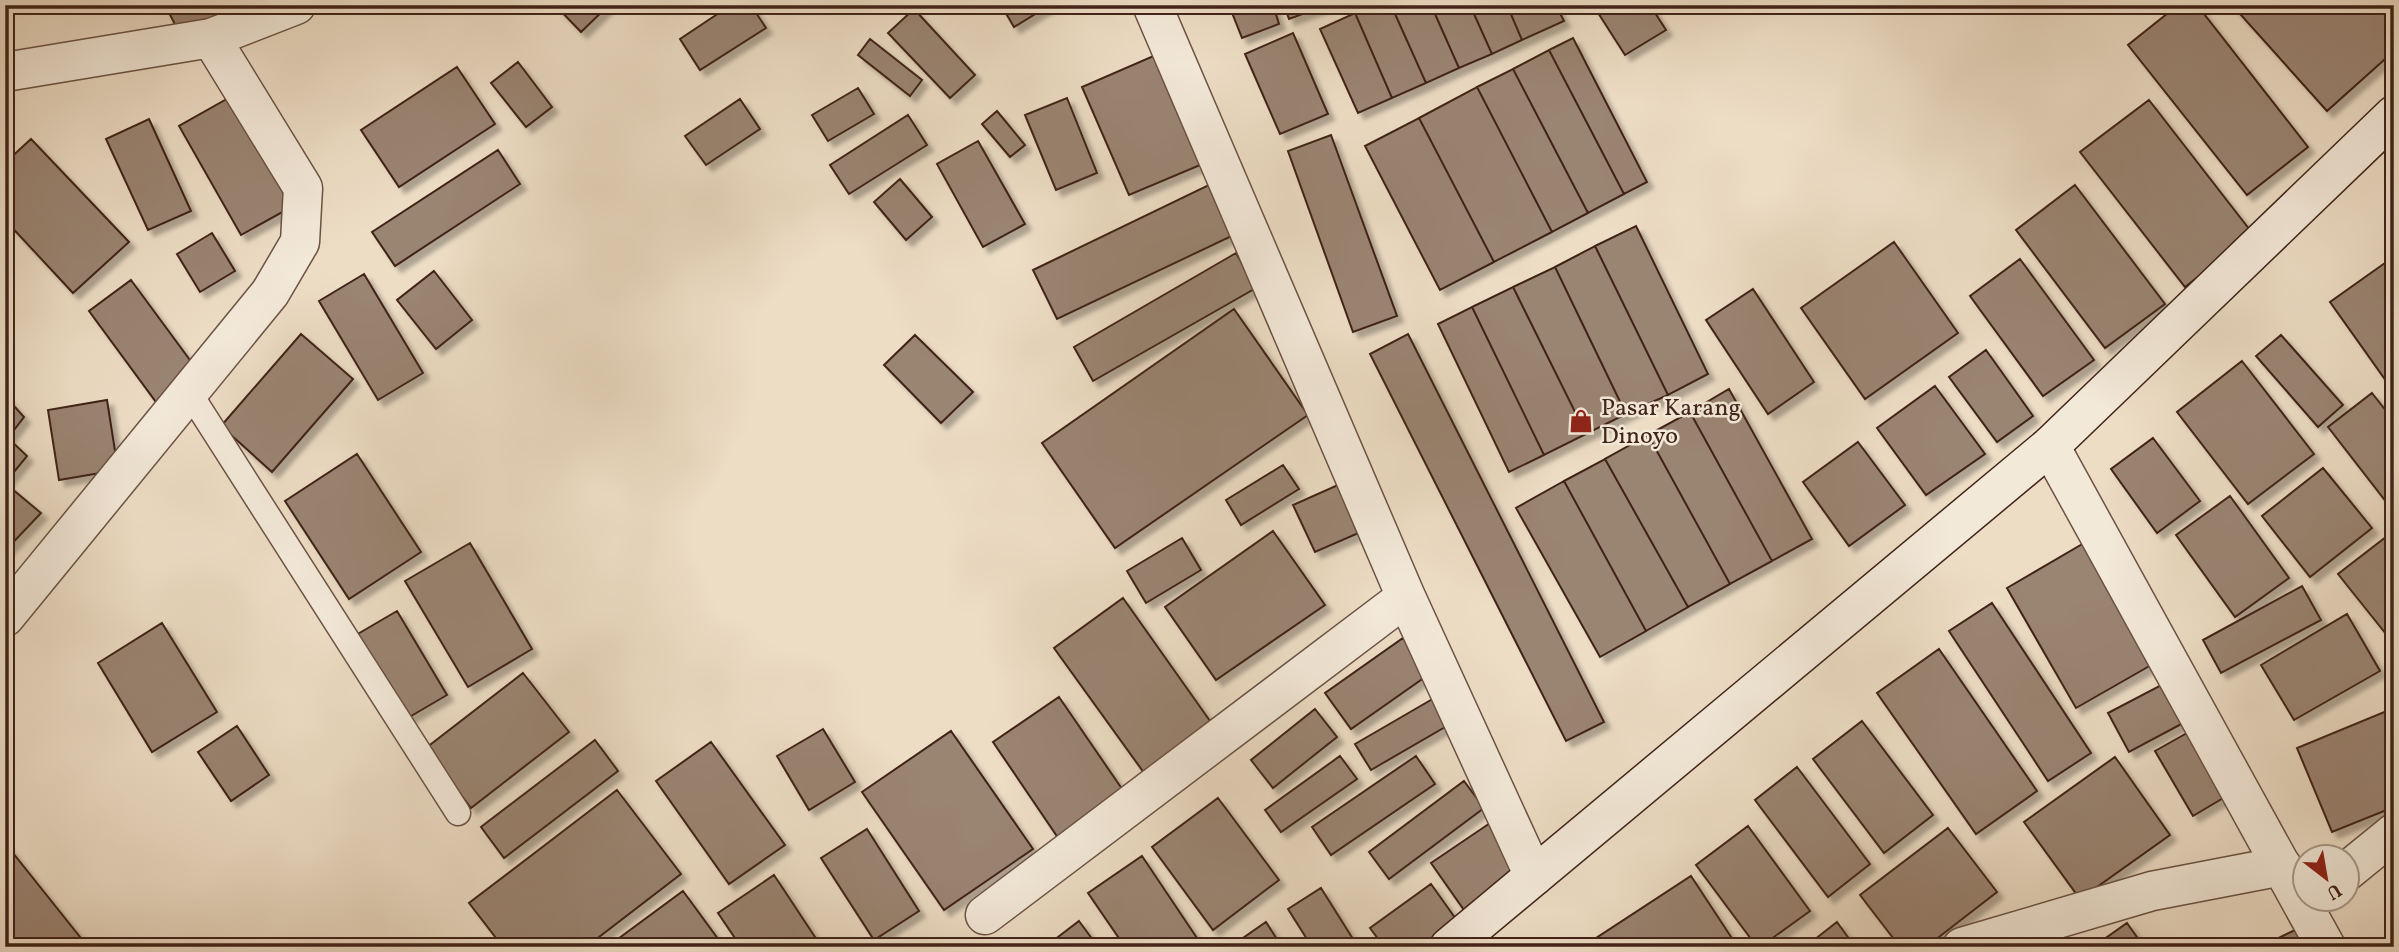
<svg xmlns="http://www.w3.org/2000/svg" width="2399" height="952" font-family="Vollkorn,serif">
	<defs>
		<filter id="shadow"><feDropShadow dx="6" dy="6" stdDeviation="2" flood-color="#0004"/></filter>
	</defs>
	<rect width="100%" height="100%" fill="#edddc5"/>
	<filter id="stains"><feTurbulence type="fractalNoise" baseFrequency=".00286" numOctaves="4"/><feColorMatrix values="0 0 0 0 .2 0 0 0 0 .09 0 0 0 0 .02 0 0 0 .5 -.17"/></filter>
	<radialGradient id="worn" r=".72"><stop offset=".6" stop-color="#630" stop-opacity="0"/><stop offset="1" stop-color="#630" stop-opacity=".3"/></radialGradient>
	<path fill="#9a8472" stroke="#402319" stroke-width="2" filter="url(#shadow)" d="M165 5H236L181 36Z
		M555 5H609L581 32Z
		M731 5H751L766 28 700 70 680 39Z
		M1001 5H1050L1014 27Z
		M1229 5H1273L1279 24 1242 38Z
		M1284 5H1327L1289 19Z
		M1374 5H1391L1426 83 1392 98 1355 13Z
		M1391 5H1431L1459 68 1426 83Z
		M1431 5H1470L1492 54 1459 68Z
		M1470 5H1507L1522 40 1492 54Z
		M1507 5H1556L1564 21 1522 40Z
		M1593 5H1650L1666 30 1625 55Z
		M2178 5H2197L2308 147 2247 195 2128 45Z
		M2232 5H2394V51L2327 111Z
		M914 9 975 75 950 98 888 33Z
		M1355 13 1392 98 1358 113 1320 29Z
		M1293 33 1328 114 1280 134 1245 54Z
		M1573 38 1647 182 1624 194 1549 50Z
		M870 39 922 80 910 96 858 55Z
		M1549 50 1624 194 1588 213 1513 69Z
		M1158 54 1205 163 1129 195 1082 87Z
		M518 62 552 107 526 127 491 83Z
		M457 67 495 124 399 187 361 130Z
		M1513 69 1588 213 1552 232 1477 87Z
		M1477 87 1552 232 1494 262 1419 118Z
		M858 88 874 114 828 141 812 115Z
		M232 96 293 206 241 235 179 126Z
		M1067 98 1097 173 1056 190 1025 115Z
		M740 99 760 129 706 165 685 136Z
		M2149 100 2253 234 2185 287 2080 152Z
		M997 111 1025 145 1010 157 982 124Z
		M908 115 927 145 849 194 830 165Z
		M1419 118 1494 262 1440 290 1365 146Z
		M149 119 191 211 148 230 106 139Z
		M1331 135 1397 316 1353 332 1288 151Z
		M31 139 129 242 73 293 5 220V163Z
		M978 141 1025 224 983 247 937 164Z
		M498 150 520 184 395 266 372 232Z
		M900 179 932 217 906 240 874 202Z
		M1215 182 1240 232 1057 319 1033 270Z
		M2075 185 2165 304 2105 348 2016 230Z
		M1636 226 1708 374 1668 395 1595 246Z
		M212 233 235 271 200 292 177 254Z
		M1894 242 1958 333 1865 399 1801 308Z
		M1595 246 1668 395 1626 414 1555 267Z
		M1236 253 1256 288 1093 381 1074 347Z
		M2392 258 2394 260V392L2330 302Z
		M2020 259 2094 360 2043 396 1970 296Z
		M1555 267 1626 414 1586 434 1513 287Z
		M434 271 472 320 436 349 397 300Z
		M364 274 423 373 378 400 319 301Z
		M131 280 198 371 156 402 89 311Z
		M1513 287 1586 434 1544 455 1472 307Z
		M1753 289 1814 382 1768 414 1706 320Z
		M1472 307 1544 455 1509 472 1438 324Z
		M1234 309 1308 415 1115 548 1042 443Z
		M301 334 353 379 272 472 221 426Z
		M1408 334 1604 722 1566 741 1370 354Z
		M915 335 973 392 941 423 884 365Z
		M2281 335 2343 405 2318 427 2256 356Z
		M1986 350 2033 416 1997 442 1949 377Z
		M2242 361 2314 454 2248 504 2177 412Z
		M1935 386 1985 454 1926 495 1877 428Z
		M1729 389 1812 539 1772 561 1690 412Z
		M2372 393 2394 421V512L2328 427Z
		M5 396 24 417 8 438 27 456 5 483 41 513 5 551Z
		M107 400 118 470 59 480 48 410Z
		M1690 412 1772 561 1730 584 1648 435Z
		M1648 435 1730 584 1688 607 1605 459Z
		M2153 438 2200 501 2157 533 2111 469Z
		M1858 442 1905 505 1849 546 1803 482Z
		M357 454 421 552 349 599 285 501Z
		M1605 459 1688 607 1646 631 1564 481Z
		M1283 465 1299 489 1241 525 1226 500Z
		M2323 468 2372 528 2310 577 2262 516Z
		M1349 480 1370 528 1315 552 1293 505Z
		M1564 481 1646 631 1600 657 1516 508Z
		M2230 496 2289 578 2235 617 2176 535Z
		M1273 531 1325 605 1216 680 1165 607Z
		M2386 537 2394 547V644L2338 574Z
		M1182 538 1201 570 1146 603 1127 571Z
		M470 543 532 649 468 687 405 581Z
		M2084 543 2153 664 2076 708 2007 588Z
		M2302 586 2321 620 2221 673 2203 640Z
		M1123 598 1215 728 1147 777 1054 648Z
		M1992 603 2091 753 2048 781 1949 631Z
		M397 611 447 695 406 719 356 635Z
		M2347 614 2380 671 2294 720 2261 665Z
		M162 623 217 712 152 752 98 663Z
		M1403 638 1428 675 1351 729 1325 693Z
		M1939 649 2037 791 1976 834 1877 693Z
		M523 673 569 732 471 808 426 748Z
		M2167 682 2187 721 2129 752 2108 713Z
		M1059 697 1131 802 1065 848 993 742Z
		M1436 697 1452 723 1371 770 1355 744Z
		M2394 708V807L2332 832 2297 748Z
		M1315 709 1337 737 1273 788 1251 760Z
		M1862 721 1933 815 1884 853 1813 759Z
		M237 726 269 775 231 801 198 752Z
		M823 729 855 782 809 810 777 756Z
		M951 731 1033 849 944 910 862 792Z
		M2187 733 2225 797 2193 816 2155 751Z
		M595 740 618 771 504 858 481 827Z
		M711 742 785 845 729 884 656 781Z
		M1340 756 1357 779 1281 832 1265 810Z
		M1416 756 1435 784 1331 855 1312 827Z
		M2115 757 2170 835 2080 899 2024 822Z
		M1797 767 1870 864 1828 897 1755 800Z
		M1464 781 1484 808 1389 879 1369 852Z
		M617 790 681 874 586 947H503L469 903Z
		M1218 798 1279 880 1213 930 1152 847Z
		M1493 821 1526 866 1464 910 1431 863Z
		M1748 826 1810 911 1760 947H1757L1696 865Z
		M1948 828 1997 892 1926 947H1900L1860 895Z
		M867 829 919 911 874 940 821 858Z
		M5 843 88 947H5Z
		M1142 856 1203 947H1125L1088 893Z
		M774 875 819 943 814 947H741L718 913Z
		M1691 876 1737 946 1588 947 1587 944Z
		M1431 884 1458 922 1424 947H1384L1370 928Z
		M1321 888 1358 947H1312L1288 909Z
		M683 891 724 947H607Z
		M1079 921 1098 947H1045Z
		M1266 922 1282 947H1230Z
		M1837 922 1855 947H1805Z
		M2127 923 2144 947H2093Z
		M2305 925 2315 947H2260Z"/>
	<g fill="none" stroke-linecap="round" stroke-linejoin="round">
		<g stroke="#6b5244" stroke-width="27">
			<path id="lane" d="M189 392 458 813"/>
		</g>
		<g stroke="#6b5244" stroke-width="41">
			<path id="street" d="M1152 5 1406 597 1534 876
				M5 72 211 38 296 5
				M2050 446 2326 947
				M5 617 270 293 300 242 303 188 211 38
				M2346 872 2394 833
				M985 915 1406 597
				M1962 947 2152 891 2282 866"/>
		</g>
		<g stroke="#402319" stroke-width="41">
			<path id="secondary" d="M1449 947 2050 446 2394 115"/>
		</g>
		<use href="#lane" stroke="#f3e9d9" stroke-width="24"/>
		<use href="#street" stroke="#f3e9d9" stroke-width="38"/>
		<use href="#secondary" stroke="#f3e9d9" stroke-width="38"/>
	</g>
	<defs>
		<g id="shop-bare" transform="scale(1.89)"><path d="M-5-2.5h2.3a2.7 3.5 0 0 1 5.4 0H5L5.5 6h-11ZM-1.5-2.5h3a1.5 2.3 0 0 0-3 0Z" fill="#8f2418" stroke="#f3e9d9" stroke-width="2.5" paint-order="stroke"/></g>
	</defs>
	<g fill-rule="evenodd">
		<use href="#shop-bare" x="1581" y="421"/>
	</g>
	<g text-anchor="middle" stroke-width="5" stroke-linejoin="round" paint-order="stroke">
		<g font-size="24" fill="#402319" stroke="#f3e9d9" text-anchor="start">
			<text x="1601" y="415">Pasar Karang<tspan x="1601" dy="28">Dinoyo</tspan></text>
		</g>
	</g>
	<rect width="2399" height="952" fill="none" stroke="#edddc5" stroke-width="28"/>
	<rect x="7" y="7" width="2385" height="938" fill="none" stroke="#402319" stroke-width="3.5"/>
	<rect x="14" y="14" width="2371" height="924" fill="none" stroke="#402319" stroke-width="2"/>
	<g transform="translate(2326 878) rotate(149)"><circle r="33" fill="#f3e9d9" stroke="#ab9a8c" stroke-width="2"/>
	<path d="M0-5L12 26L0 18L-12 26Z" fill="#8f2418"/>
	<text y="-10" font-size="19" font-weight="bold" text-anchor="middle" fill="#402319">U</text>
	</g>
	<rect width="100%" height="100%" filter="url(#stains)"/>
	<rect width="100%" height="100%" fill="url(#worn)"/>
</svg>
